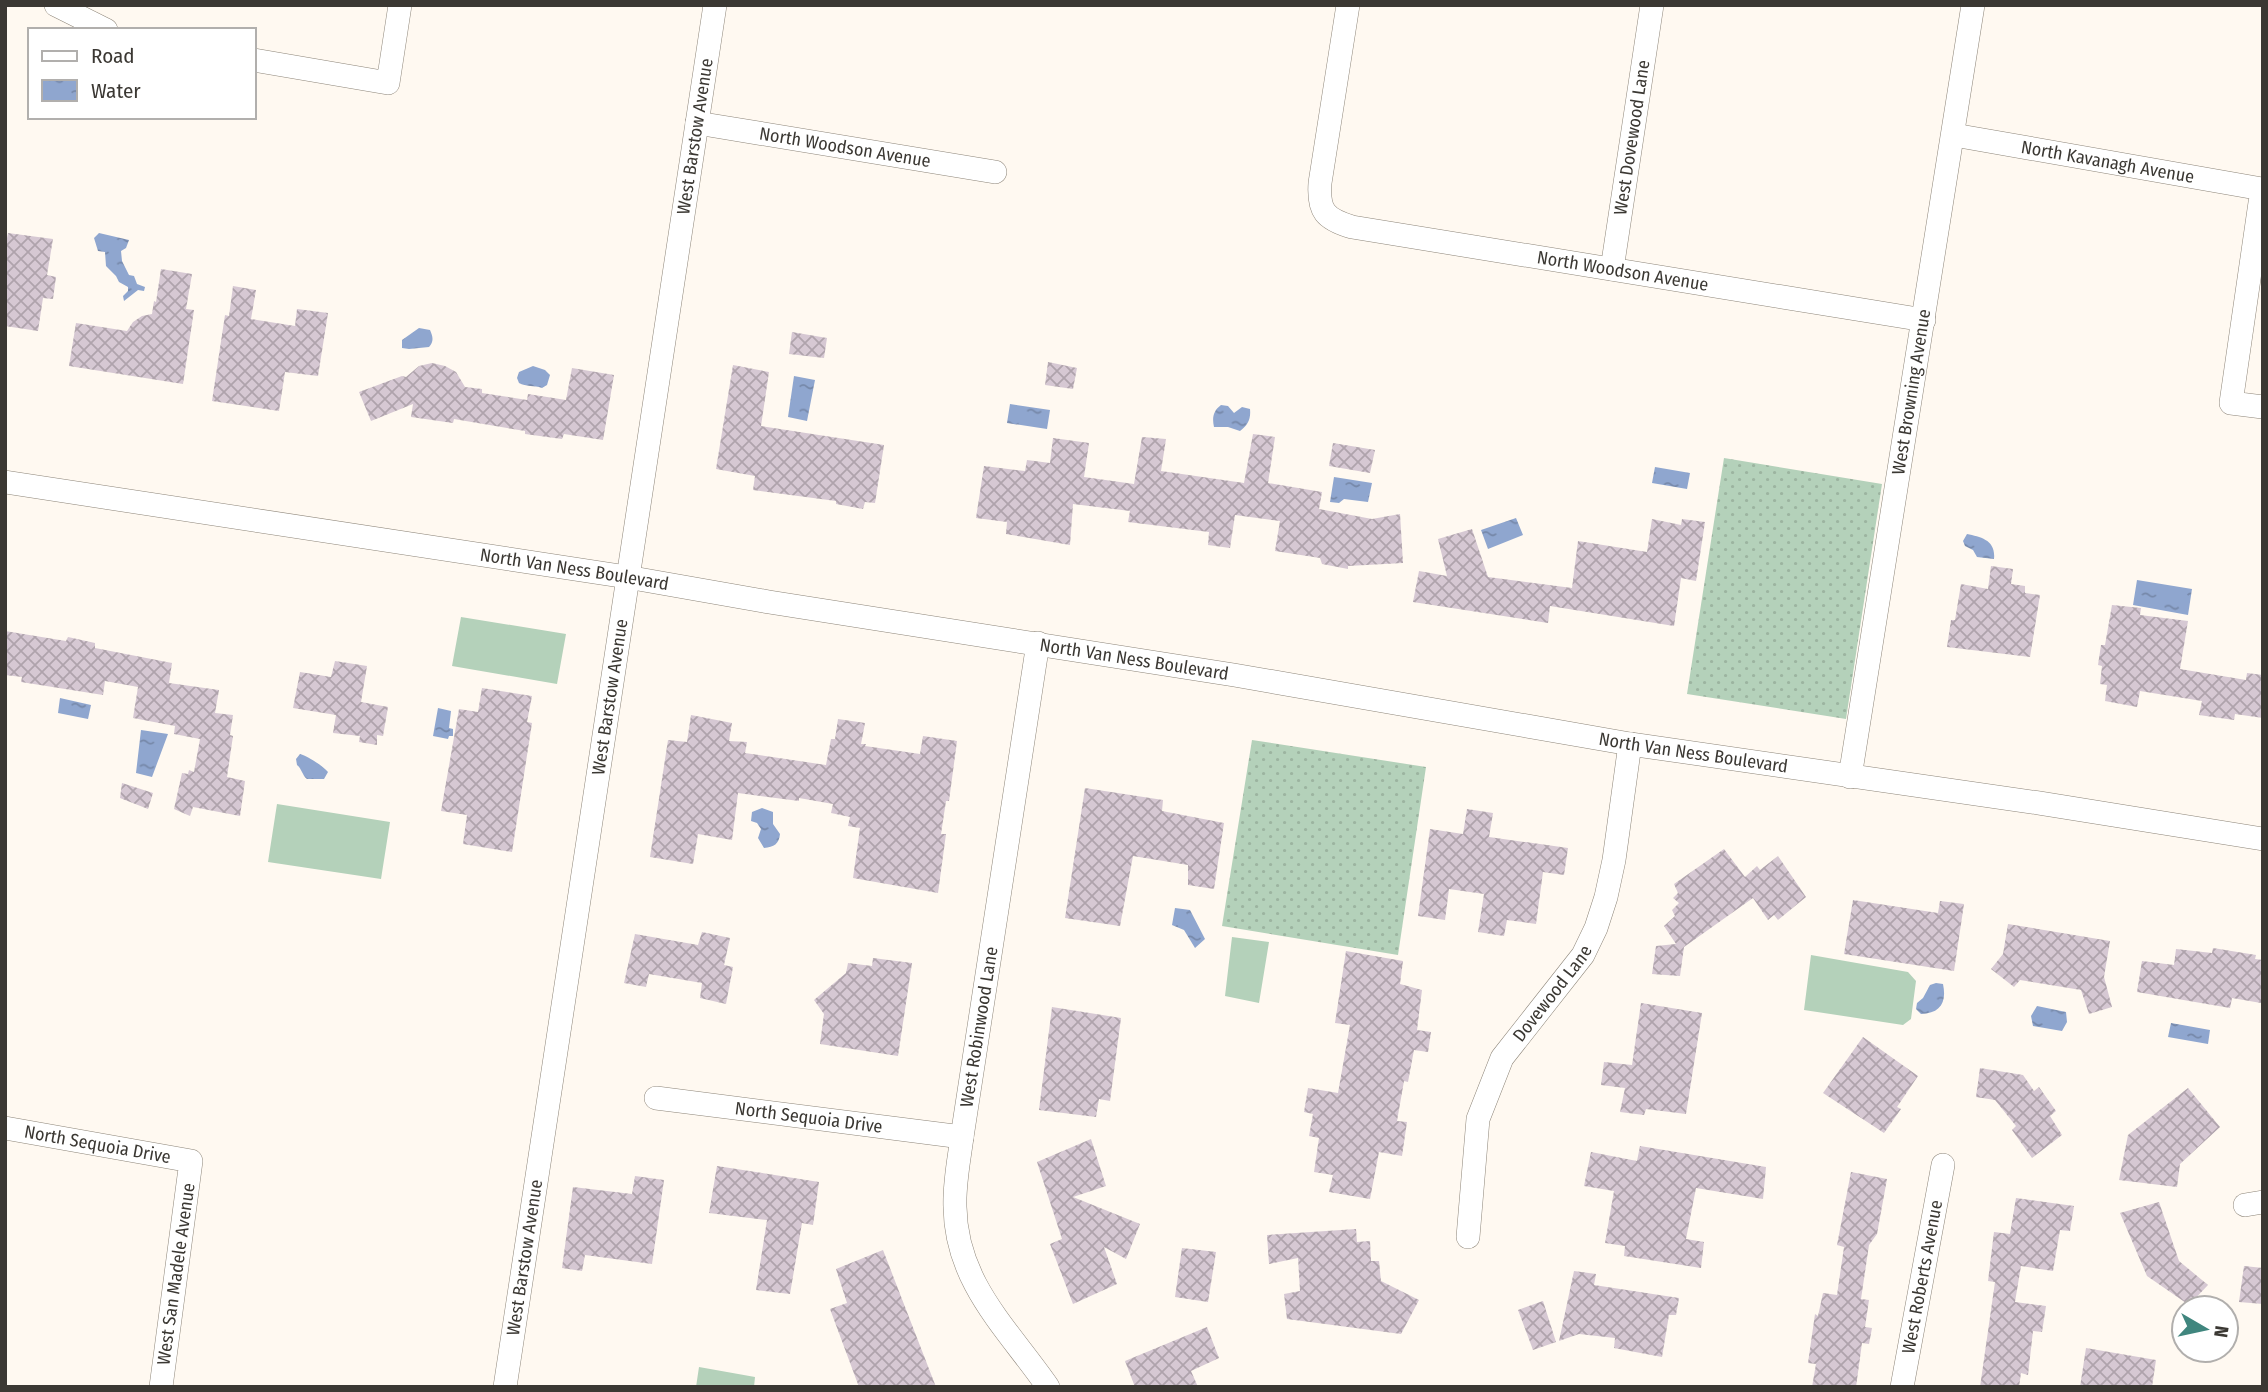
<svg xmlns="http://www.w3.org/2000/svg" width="2268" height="1392" font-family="'Fira Sans Condensed',sans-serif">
	<defs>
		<pattern id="grass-dots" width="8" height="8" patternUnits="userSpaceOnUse" patternTransform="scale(1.75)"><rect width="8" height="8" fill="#b4d1ba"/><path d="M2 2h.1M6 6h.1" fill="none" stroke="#9cb4a0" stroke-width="1.8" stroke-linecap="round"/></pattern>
		<pattern id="water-ripples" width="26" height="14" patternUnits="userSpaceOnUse" patternTransform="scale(1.75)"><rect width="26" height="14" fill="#8fa6cf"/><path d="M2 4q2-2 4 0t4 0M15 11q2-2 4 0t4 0" fill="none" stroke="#7688a9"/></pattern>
		<pattern id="building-cross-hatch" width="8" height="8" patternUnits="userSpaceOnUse" patternTransform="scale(1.75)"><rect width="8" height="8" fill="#d6c8d3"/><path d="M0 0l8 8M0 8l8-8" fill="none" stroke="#afa3ac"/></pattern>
	</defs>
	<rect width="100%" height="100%" fill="#fff9f1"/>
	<path fill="url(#grass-dots)" d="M1724 458 1882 484 1846 719 1687 694Z
		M1252 740 1426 767 1398 955 1222 926Z"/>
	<path fill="#b4d1ba" d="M461 617 566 634 557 684 452 666Z
		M277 804 390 822 381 879 268 862Z
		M1232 937 1269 942 1259 1003 1225 996Z
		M1811 955 1908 972 1916 981 1911 1019 1903 1025 1804 1010Z
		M699 1367 755 1377 754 1387H696Z"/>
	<path fill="url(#water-ripples)" d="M99 233 129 240 126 248 121 251 122 261 129 275 134 276 137 284 145 287 144 291 138 290 124 301 123 296 128 291V287L119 282 116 276 106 266 105 252 98 251 94 238Z
		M419 328 430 330C433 337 434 341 429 347L409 349 402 348V340Z
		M533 366 545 370 550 375 547 385 542 388C534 385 526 387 519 383L517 378 519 372Z
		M794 376 815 380 807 421 788 417Z
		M1010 404 1050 410 1047 429 1007 423Z
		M1221 405 1228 406 1234 413 1242 407 1250 409C1251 419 1248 425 1240 431L1228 427H1214C1212 418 1213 411 1221 405Z
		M1655 467 1690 473 1687 489 1652 483Z
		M1334 477 1372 483 1368 502 1344 499 1339 503 1330 502Z
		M1516 518 1523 535 1488 549 1481 530Z
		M1967 534C1981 537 1996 540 1994 559L1977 557 1973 550 1965 546 1963 541Z
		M2137 580 2192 589 2188 615 2133 605Z
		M60 698 91 705 88 719 58 713Z
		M438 708 451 711 449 728 453 729V736H449L448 739 433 736Z
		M141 730 168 734 152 777 136 773Z
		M300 754C306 755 323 766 328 772L324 779H307C302 775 302 769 297 765L296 759Z
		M762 808 773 812V824L780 834C779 844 774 847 764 848L758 838 761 829 757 823 751 821 752 812Z
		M1175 908 1190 910 1205 939 1195 948 1184 930 1172 925Z
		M1936 983 1943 984C1947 1003 1940 1013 1921 1014L1916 1009 1917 1003 1923 998 1930 985Z
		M2037 1006 2066 1012 2067 1022 2062 1031 2033 1026 2031 1016Z
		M2171 1023 2210 1030 2208 1044 2168 1037Z"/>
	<path fill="url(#building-cross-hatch)" d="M8 233 53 239 47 275 56 277 53 299 43 298 38 331 5 326V249Z
		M161 269 192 274 186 309 194 310 183 384 69 366 76 323 127 331 133 322 142 316 152 314 154 301 156 302Z
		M233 286 256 290 251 319 295 326 297 309 328 313 318 376 285 372 279 411 212 401 225 315 229 316Z
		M792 332 827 338 824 358 789 354Z
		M1048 362 1077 368 1073 389 1045 385Z
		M432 363 445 366 456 372 465 387 482 389V393L527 400 528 394 566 400 572 368 614 375 603 440 564 434 562 439 525 434V431L454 419 453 423 411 417 413 404 371 421 359 392 402 376 406 377 419 366Z
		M733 365 769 372 761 426 884 445 875 503 865 502 863 509 836 504V501L753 490 755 476 716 469Z
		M1253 434 1275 437 1268 483 1322 492 1319 509 1372 519 1400 514 1403 563 1348 566V569L1322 564 1320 558 1275 551 1280 521 1235 515 1230 548 1208 545 1209 532 1128 522 1130 511 1073 504 1070 545 1006 534 1007 522 976 518 984 466 1025 471 1027 460 1050 463 1053 438 1089 443 1084 477 1134 484 1142 437 1166 439 1161 471 1244 483Z
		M1333 443 1375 450 1370 473 1329 466Z
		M1652 519 1681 525 1682 519 1705 522 1696 581 1681 578 1674 626 1550 606 1548 623 1413 602 1419 571 1447 576 1438 539 1472 529 1488 577 1572 588 1578 541 1647 552Z
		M1991 566 2013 569 2011 584 2025 586V593L2040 595 2030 657 1947 647 1951 620H1955L1961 584 1988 589Z
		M2112 605 2141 608 2140 615 2188 621 2180 669 2246 680 2247 673 2263 675V718L2235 714 2234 720 2199 715 2202 701 2140 691 2137 707 2105 701 2107 685 2100 684 2102 666 2098 665 2101 645H2105Z
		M5 631 66 641 68 637 95 643V648L172 663 169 683 219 690 215 713 233 715 230 735 233 736 227 777 245 781 240 816 193 807 190 816 174 809 182 773 188 774 189 770 194 772 200 739 174 734 175 726 133 718 138 687 105 681 103 695 21 682 22 677 5 675Z
		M335 661 367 666 361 702 388 707 383 736 377 735V745L359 742 360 736 333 733 336 715 293 708 300 672 331 677Z
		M482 688 532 696 527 722 532 723 512 852 463 844 467 815 441 811 459 709 478 712Z
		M691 715 732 723 729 741 747 742 745 753 826 765 831 739H835L838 719 865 723 861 744H866L865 746 920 754 923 736 957 741 949 801H946L941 834H946L938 893 853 878 860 828 848 826 850 817 831 813 833 804 799 798V801L738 793 732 840 698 834 693 864 650 857 668 740 687 742Z
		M122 783 153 793 148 809 120 798Z
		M1085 788 1163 800 1162 811 1224 823 1214 889 1188 885V865L1133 856 1120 926 1065 918Z
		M1467 809 1493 813 1489 837 1568 848 1564 875 1543 872 1536 924 1507 920 1504 936 1478 932 1484 894 1449 889 1445 920 1418 916 1430 829 1463 834Z
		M1724 849 1745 877 1757 866 1760 870 1778 856 1806 897 1778 920 1774 915 1768 920 1753 898 1684 947 1680 976 1652 974 1656 946 1676 944 1664 926 1675 916 1672 910 1679 903 1673 898 1678 893 1674 884Z
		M1853 900 1938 913 1940 901 1964 904 1954 971 1844 954Z
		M2008 924 2110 941 2104 977 2112 1007 2089 1014 2081 990 2020 980 2014 987 1991 969 2003 954Z
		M702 932 730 938 724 965 733 967 726 1004 700 998 702 983 649 974 646 987 624 983 635 934 698 945Z
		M2213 948 2256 955 2255 959 2263 960 2261 1003 2232 998 2230 1008 2137 992 2142 961 2174 965 2176 949 2212 953Z
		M1346 951 1403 961 1400 984 1422 990 1417 1030 1431 1032 1428 1052 1414 1050 1408 1082 1404 1081 1397 1121 1407 1122 1402 1156 1379 1152 1370 1199 1329 1192 1333 1175 1314 1172 1319 1138 1309 1136 1313 1114 1304 1112 1308 1088 1338 1093 1350 1025 1335 1023Z
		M873 958 912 963 898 1056 820 1044 824 1014 814 1000 846 973 848 963 872 966Z
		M1641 1003 1702 1013 1686 1114 1646 1109 1644 1115 1620 1112 1625 1088 1601 1085 1604 1062 1632 1065Z
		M1052 1007 1121 1018 1110 1101 1099 1099 1096 1117 1039 1110Z
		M1863 1037 1918 1076 1897 1107 1901 1109 1884 1133 1823 1093Z
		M1980 1068 2023 1075 2034 1091 2039 1087 2056 1111 2050 1116 2062 1135 2032 1158 2012 1130 2016 1126 1995 1100 1976 1097Z
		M2188 1088 2220 1127 2180 1164 2177 1187 2119 1180 2128 1135Z
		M1091 1139 1106 1186 1073 1197 1140 1224 1126 1259 1104 1247 1117 1284 1073 1304 1050 1244 1062 1239 1037 1162Z
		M1640 1146 1766 1167 1763 1199 1696 1188 1686 1239 1704 1242 1701 1268 1624 1256 1625 1246 1605 1243 1614 1191 1584 1186 1591 1152 1637 1161Z
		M717 1166 819 1182 813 1225 802 1223 790 1294 756 1290 767 1220 709 1213Z
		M1851 1172 1887 1179 1877 1234 1869 1245 1861 1299 1869 1300 1865 1327 1872 1328 1869 1344 1862 1343 1856 1387H1812L1816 1364 1808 1363 1815 1314 1818 1316 1823 1293 1837 1295 1844 1247 1837 1245Z
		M635 1176 664 1180 652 1264 585 1255 582 1271 562 1268 573 1187 632 1194Z
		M2016 1198 2074 1206 2070 1231 2060 1230 2053 1271 2021 1266 2015 1302 2046 1306 2042 1332 2033 1331 2028 1375 2021 1373 2019 1387H1980L1995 1282 1988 1281 1994 1232 2010 1234Z
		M2159 1202 2179 1261 2208 1285 2189 1305 2147 1276 2120 1213Z
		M1356 1229 1357 1242 1370 1241 1371 1261H1379L1381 1281 1419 1300 1401 1334 1287 1319 1284 1294 1300 1291 1298 1258 1269 1264 1267 1235Z
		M1182 1248 1216 1252 1208 1302 1175 1297Z
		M883 1250 936 1387H859L830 1309 847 1303 836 1269Z
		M2244 1266 2263 1268V1304L2239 1302Z
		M1574 1271 1596 1274 1594 1285 1679 1298 1676 1315H1669L1662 1357 1614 1348 1615 1338 1579 1334 1559 1341Z
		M1543 1301 1556 1342 1533 1350 1518 1310Z
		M1207 1327 1219 1358 1191 1371 1198 1387H1135L1125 1361Z
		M2086 1348 2156 1360 2152 1387H2080Z"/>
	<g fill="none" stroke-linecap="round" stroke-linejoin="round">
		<g stroke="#8d8579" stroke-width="24">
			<g id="minor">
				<path d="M56 5 106 30"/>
				<path id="s1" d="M1348 5 1320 183C1318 211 1325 219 1352 227L1924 320"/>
				<path d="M254 60 388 83 400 5"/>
				<path id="s2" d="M697 123 995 172"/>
				<path id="s3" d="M1954 135 2262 189 2231 403 2263 407"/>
				<path id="s4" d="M1612 269 1652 5"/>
				<path id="s5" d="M5 482 627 577 769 602 1234 675 1630 744 2039 803 2263 839"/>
				<path d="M1038 643 962 1137C959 1160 954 1184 955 1207 956 1283 1008 1329 1048 1387"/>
				<path id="s6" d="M1850 777 1973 5"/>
				<path id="s7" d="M656 1098 962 1137"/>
				<path id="s8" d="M5 1128 191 1161 161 1387"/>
				<path d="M2245 1205 2263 1202"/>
				<path id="s9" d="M1468 1237 1478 1119 1502 1058 1583 955 1596 928 1606 897 1614 860 1630 744"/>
				<path id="s10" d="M505 1387 715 5"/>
				<path id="s11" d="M1902 1387 1943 1165"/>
			</g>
		</g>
		<use href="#minor" stroke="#fff" stroke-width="23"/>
	</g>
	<g text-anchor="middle" stroke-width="5" stroke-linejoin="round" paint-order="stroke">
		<g font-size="18" fill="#3b3833" stroke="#fff">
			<text dy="6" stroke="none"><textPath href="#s10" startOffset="1265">West Barstow Avenue</textPath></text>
			<text dy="6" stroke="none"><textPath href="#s4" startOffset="133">West Dovewood Lane</textPath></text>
			<text dy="6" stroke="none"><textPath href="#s2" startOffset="150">North Woodson Avenue</textPath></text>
			<text dy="6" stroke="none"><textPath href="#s3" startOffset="156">North Kavanagh Avenue</textPath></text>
			<text dy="6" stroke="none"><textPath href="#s1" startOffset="516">North Woodson Avenue</textPath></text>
			<text dy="6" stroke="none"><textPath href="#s6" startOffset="390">West Browning Avenue</textPath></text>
			<text dy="6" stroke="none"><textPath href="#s5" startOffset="576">North Van Ness Boulevard</textPath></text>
			<text dy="6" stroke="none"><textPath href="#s5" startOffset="1143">North Van Ness Boulevard</textPath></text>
			<text dy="6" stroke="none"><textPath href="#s10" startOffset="698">West Barstow Avenue</textPath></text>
			<text dy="6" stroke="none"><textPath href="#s5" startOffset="1710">North Van Ness Boulevard</textPath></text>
			<text dy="6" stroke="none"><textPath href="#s9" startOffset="266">Dovewood Lane</textPath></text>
			<text transform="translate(979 1027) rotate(-81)" y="6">West Robinwood Lane</text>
			<text dy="6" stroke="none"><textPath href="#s7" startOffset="154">North Sequoia Drive</textPath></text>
			<text dy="6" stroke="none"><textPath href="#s8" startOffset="94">North Sequoia Drive</textPath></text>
			<text dy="6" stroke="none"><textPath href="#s10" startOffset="131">West Barstow Avenue</textPath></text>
			<text transform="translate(176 1274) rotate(-82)" y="6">West San Madele Avenue</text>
			<text dy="6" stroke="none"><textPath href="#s11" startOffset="112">West Roberts Avenue</textPath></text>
		</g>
	</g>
	<rect width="2268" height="1392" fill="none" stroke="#3b3833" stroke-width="14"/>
	<rect x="28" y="28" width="228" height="91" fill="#ffffff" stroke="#b1afad" stroke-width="2"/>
	<rect x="42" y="51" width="35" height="10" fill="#ffffff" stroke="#b1afad" stroke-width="2"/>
	<text x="91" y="63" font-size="21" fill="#3b3833">Road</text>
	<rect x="42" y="80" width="35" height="21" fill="url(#water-ripples)" stroke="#b1afad" stroke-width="2"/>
	<text x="91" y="98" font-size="21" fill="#3b3833">Water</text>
	<g transform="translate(2205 1329) rotate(99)"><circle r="33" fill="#ffffff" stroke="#b1afad" stroke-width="2"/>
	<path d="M0-5L12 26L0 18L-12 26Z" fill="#40867e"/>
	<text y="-10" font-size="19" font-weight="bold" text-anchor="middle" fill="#3b3833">N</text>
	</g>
</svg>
